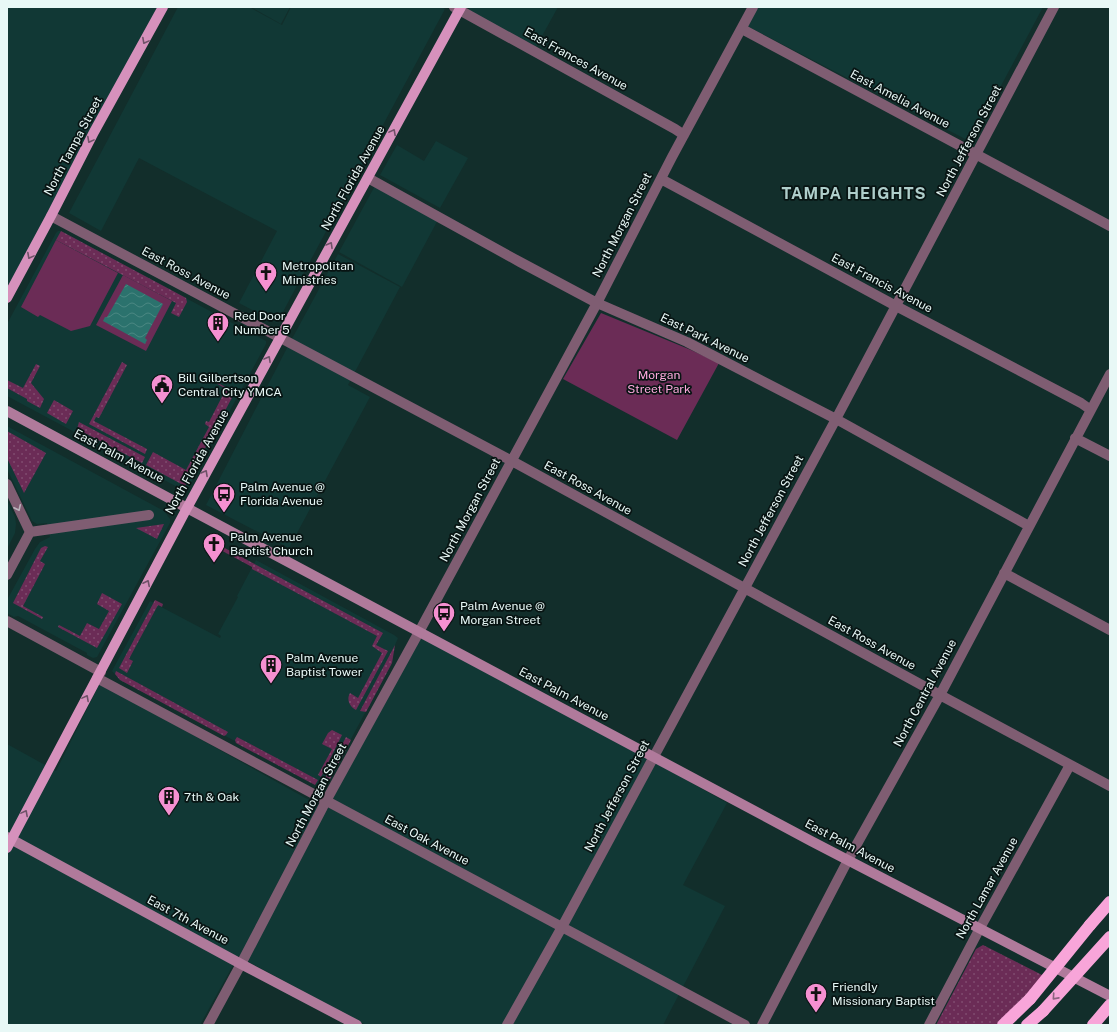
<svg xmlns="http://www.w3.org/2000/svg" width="1117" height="1032" font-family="'Public Sans',sans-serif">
	<defs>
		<pattern id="grass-dots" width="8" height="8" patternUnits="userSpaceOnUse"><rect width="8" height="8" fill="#6b2c56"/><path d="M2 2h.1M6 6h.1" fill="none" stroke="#804b6f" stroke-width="1.8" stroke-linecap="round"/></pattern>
		<pattern id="water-waves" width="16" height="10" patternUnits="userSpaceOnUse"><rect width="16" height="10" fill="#2b726d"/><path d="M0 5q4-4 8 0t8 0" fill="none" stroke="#4a8782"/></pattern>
	</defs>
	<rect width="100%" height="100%" fill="#122e2b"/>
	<path fill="#113835" d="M7 7H160L7 293Z
		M178 7H249L282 25 291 7H442L445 9 277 323 239 303 277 231 139 158 101 231 69 213Z
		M251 7H290L281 24Z
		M470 7H558L536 47 468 11Z
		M758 7H1043L971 142 747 26Z
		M436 141 468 158 440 208 380 175 397 145 424 161Z
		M377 182 440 216 402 287 339 252Z
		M58 231H61L266 341V344L188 488 186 491 183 490 7 396V324L56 233Z
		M338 254 400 287 348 385 370 397 289 548 206 505 287 348Z
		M7 426 164 511 170 519V523L97 657 93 658 87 655V653L18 616 14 617 7 613V600L35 549 40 542 50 537 47 523 37 524 32 521 7 469Z
		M7 500 15 517 16 524 15 533 7 549Z
		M256 560 394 635 398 638 395 645 392 663 325 787 323 788 120 680 112 671 150 601 220 638 221 636 218 634 238 597 237 596Z
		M418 636 653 761 727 803 683 885 725 906 663 1025H366L238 956 200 1025H7V744L56 771 100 683 327 810Z"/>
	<path fill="url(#grass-dots)" d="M61 231 186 298 187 302 179 317 171 313 176 303 56 240Z
		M122 362 127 365 99 418 96 417 94 421 147 449 145 454 89 424Z
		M36 364 40 366 31 383 44 399 40 408 27 401V399L7 388V380L23 388Z
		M216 382 235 392 185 486 146 465 153 452 186 470 209 427 205 424 206 421 209 422 226 389 216 383Z
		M54 400 73 411 66 424 47 413Z
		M79 422 145 457 142 463 77 429Z
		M7 431 46 453 24 493 7 458Z
		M164 524 157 539 136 528Z
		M206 538 383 633 376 645 388 651 356 710C350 707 346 700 350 693L358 698 382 653 372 646 377 636 252 569V567L204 541Z
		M45 546 48 547 40 561 45 564 23 606 43 617 42 619 13 603 41 548Z
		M102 593 122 604 97 648 58 627 59 625 80 636 87 623 99 629 109 611 97 604Z
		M155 600 163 604 162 607 158 605 129 659 133 661 127 673 119 668Z
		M395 645 392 663 366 712 360 711Z
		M116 671 228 732 226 735 224 736 120 680 115 674Z
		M332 730 342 735 321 777 318 775 332 749 322 744 328 733Z
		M237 737 318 780 315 785 236 743 235 740Z
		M346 737 351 740 329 781 325 778Z
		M983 945 1046 977 1005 1025H936L976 949Z"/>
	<path fill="#6b2c56" d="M56 240 118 273 90 326 71 331 40 315 38 317 21 307Z
		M123 275 172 301 146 351 96 325Z
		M601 313 691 350 719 363 677 440 563 379Z"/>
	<path fill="url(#water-waves)" d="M126 284 163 304 145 338 147 340 145 344 103 321 105 317H107Z"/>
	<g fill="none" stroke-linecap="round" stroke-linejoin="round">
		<path stroke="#7f5d72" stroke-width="10" d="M454 7 675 129 684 135
			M742 29 1110 226
			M368 178 520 262 597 303 687 342 836 419 1029 526
			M661 179 896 306 1081 403 1091 410
			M51 216 512 461 940 695 1110 786
			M1075 438 1110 456
			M7 484 30 532
			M30 532 149 515
			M1004 573 1110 630
			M7 575 30 532
			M7 621 101 672
			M97 678 745 1025
			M208 1025 241 964 326 801 419 632 597 303 672 157 753 7
			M507 1025 562 927 836 419 1054 7
			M762 1025 848 860 940 695 1110 374
			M929 1025 980 928 1070 765"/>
		<path stroke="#b07a9b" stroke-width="10" d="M7 411 187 508 811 841 1110 996
			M7 837 241 964 357 1025"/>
		<path stroke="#d691bc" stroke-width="10" d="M7 298 51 216 94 132 163 7
			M7 848 187 508 461 7"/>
		<path stroke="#f8a5d9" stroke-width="12" d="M1090 925 1110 902
			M1003 1025 1030 999
			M1027 1025 1043 1011
			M1093 1025 1110 1005"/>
		<path stroke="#f8a5d9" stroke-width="12" d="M1030 999 1090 925
			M1043 1011 1110 937"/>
	</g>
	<defs><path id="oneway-chevron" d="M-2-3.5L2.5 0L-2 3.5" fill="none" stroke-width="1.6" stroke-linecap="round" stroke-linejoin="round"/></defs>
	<g stroke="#6f5268">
		<use href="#oneway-chevron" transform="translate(145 41) rotate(118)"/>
		<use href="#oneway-chevron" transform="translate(393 132) rotate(-62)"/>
		<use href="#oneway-chevron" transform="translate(90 140) rotate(118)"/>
		<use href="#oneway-chevron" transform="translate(330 245) rotate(-60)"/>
		<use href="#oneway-chevron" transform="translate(30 256) rotate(118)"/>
		<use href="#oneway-chevron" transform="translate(268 359) rotate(-61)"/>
		<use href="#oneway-chevron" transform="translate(205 473) rotate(-61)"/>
		<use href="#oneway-chevron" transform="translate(147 583) rotate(-63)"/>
		<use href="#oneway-chevron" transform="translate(86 698) rotate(-62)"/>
		<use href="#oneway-chevron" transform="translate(25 813) rotate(-62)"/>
	</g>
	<use stroke="#b9b2bb" href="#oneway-chevron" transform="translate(18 508) rotate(65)"/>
	<use stroke="#8c6480" href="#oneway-chevron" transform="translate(1055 997) rotate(132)"/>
	<defs>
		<g id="church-pin" transform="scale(1.15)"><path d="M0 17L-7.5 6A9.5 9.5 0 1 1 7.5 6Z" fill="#f590d1" stroke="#081413"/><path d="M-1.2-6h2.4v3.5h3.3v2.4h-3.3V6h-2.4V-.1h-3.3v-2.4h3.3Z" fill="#111"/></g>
		<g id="building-pin" transform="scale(1.15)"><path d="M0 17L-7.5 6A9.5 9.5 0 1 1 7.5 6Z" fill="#f590d1" stroke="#081413"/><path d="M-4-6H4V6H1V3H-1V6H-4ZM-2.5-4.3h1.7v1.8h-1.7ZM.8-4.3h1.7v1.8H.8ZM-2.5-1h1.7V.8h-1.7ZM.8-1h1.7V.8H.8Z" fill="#111"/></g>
		<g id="civic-pin" transform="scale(1.15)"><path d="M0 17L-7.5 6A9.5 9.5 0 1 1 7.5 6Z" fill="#f590d1" stroke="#081413"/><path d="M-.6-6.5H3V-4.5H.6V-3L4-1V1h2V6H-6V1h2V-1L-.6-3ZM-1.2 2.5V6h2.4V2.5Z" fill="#111"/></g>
		<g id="bus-pin" transform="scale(1.15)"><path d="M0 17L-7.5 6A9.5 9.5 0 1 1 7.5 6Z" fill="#f590d1" stroke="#081413"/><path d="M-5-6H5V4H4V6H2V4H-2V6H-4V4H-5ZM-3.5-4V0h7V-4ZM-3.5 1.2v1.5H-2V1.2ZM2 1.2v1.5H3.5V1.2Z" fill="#111"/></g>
	</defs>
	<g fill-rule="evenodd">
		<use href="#church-pin" x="266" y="273"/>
		<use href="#building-pin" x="218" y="323"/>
		<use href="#civic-pin" x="162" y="385"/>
		<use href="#bus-pin" x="224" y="494"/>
		<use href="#church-pin" x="214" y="544"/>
		<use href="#bus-pin" x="444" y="613"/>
		<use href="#building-pin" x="271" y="665"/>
		<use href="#building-pin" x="169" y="797"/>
		<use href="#church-pin" x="816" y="994"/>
	</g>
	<g text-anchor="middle" stroke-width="3.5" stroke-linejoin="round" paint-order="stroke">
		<g font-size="12" fill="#e8f8f6" stroke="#081413">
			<text transform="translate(576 59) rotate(29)" y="4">East Frances Avenue</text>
			<text transform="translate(900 99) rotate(28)" y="4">East Amelia Avenue</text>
			<text transform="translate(969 141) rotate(-62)" y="4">North Jefferson Street</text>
			<text transform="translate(73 146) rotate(-62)" y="4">North Tampa Street</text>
			<text transform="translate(353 178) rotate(-61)" y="4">North Florida Avenue</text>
			<text transform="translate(622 225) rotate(-63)" y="4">North Morgan Street</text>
			<text transform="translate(186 273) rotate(28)" y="4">East Ross Avenue</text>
			<text transform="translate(882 283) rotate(28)" y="4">East Francis Avenue</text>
			<text transform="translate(705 338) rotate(26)" y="4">East Park Avenue</text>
			<text transform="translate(119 456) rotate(28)" y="4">East Palm Avenue</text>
			<text transform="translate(197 462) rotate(-61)" y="4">North Florida Avenue</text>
			<text transform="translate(588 488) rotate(29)" y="4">East Ross Avenue</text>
			<text transform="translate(470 510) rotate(-62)" y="4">North Morgan Street</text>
			<text transform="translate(771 511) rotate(-62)" y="4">North Jefferson Street</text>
			<text transform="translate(872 643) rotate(29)" y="4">East Ross Avenue</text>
			<text transform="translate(925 693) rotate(-62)" y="4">North Central Avenue</text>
			<text transform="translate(564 694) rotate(28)" y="4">East Palm Avenue</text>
			<text transform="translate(316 795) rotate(-62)" y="4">North Morgan Street</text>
			<text transform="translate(617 796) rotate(-62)" y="4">North Jefferson Street</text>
			<text transform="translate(427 840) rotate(28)" y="4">East Oak Avenue</text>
			<text transform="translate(850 846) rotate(28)" y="4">East Palm Avenue</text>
			<text transform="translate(987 888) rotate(-61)" y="4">North Lamar Avenue</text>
			<text transform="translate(188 920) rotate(28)" y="4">East 7th Avenue</text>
		</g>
		<g font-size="12" fill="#e8f8f6" stroke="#081413" text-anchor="start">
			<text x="282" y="270">Metropolitan<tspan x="282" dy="14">Ministries</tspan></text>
			<text x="234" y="320">Red Door<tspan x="234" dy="14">Number 5</tspan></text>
			<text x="178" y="382">Bill Gilbertson<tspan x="178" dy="14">Central City YMCA</tspan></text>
			<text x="240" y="491">Palm Avenue @<tspan x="240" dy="14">Florida Avenue</tspan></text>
			<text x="230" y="541">Palm Avenue<tspan x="230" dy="14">Baptist Church</tspan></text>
			<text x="460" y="610">Palm Avenue @<tspan x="460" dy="14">Morgan Street</tspan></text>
			<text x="286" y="662">Palm Avenue<tspan x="286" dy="14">Baptist Tower</tspan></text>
			<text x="184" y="801">7th &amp; Oak</text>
			<text x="832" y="991">Friendly<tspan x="832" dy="14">Missionary Baptist</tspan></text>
		</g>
		<g font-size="12" fill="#fda9dd" stroke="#081413">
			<text x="659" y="379">Morgan<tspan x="659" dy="14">Street Park</tspan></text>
		</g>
		<g font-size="16" font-weight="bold" letter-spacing="1" fill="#afcecb" stroke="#081413">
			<text x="854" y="199">TAMPA HEIGHTS</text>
		</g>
	</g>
	<rect width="1117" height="1032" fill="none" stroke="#e8f8f6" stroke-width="16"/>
</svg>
